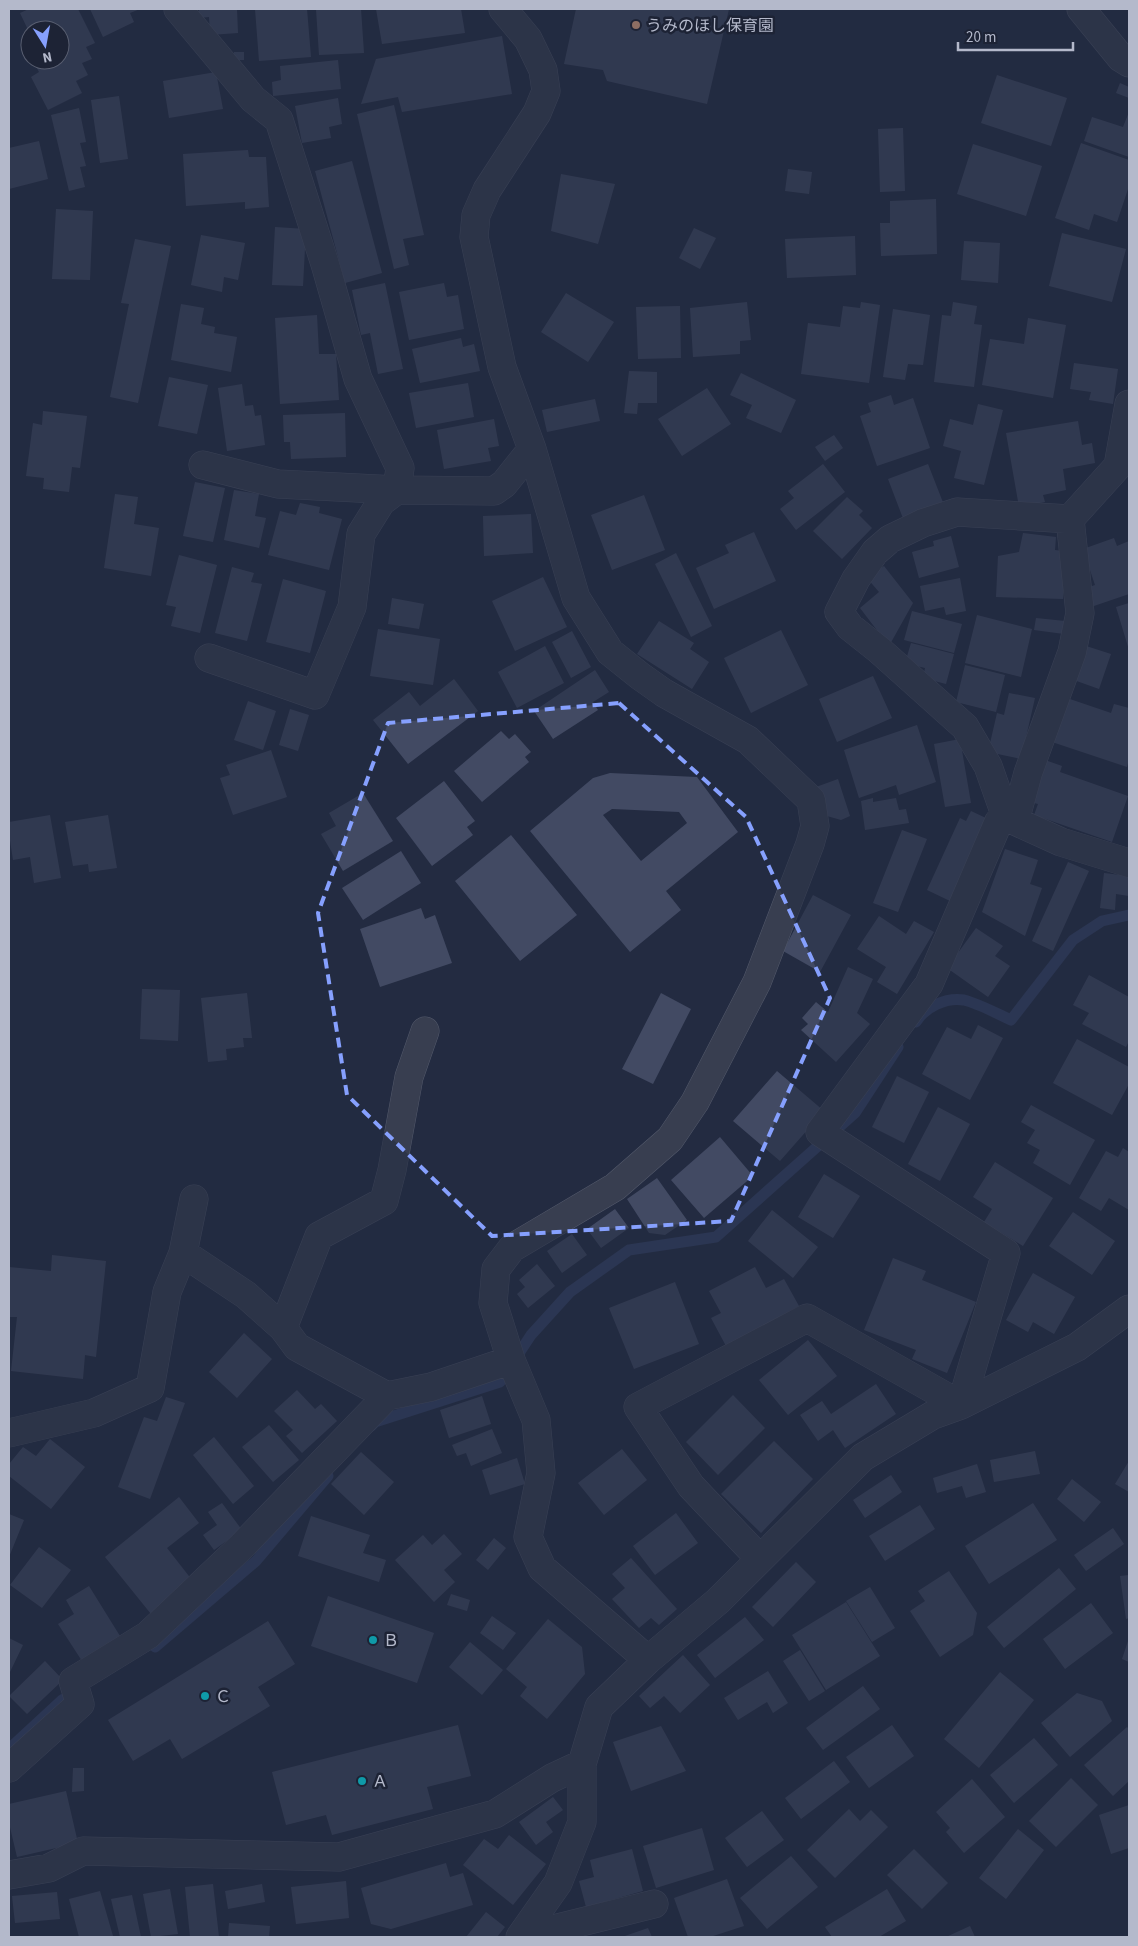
<svg xmlns="http://www.w3.org/2000/svg" width="1138" height="1946" font-family="'Source Sans 3','Noto Sans JP',sans-serif">
	<rect width="100%" height="100%" fill="#232b41"/>
	<g fill="none" stroke-linecap="round" stroke-linejoin="round">
		<path stroke="#364368" stroke-width="11" d="M916 1022C925 1007 946 997 964 1000 977 1003 998 1014 1011 1020L1073 940 1102 921 1129 915
			M371 1426 375 1422 500 1382 531 1335 570 1292 629 1250 716 1237 855 1113 898 1047
			M155 1647 256 1561 328 1476
			M9 1749 62 1700 76 1692"/>
	</g>
	<path fill="#424a63" fill-rule="evenodd" d="M29 9H78L95 43 86 47 92 59 82 63 88 75 76 81 82 93 48 110 31 77 39 72 33 60H60V30H30V34L20 13Z
		M90 9H140L130 13 134 22 103 37Z
		M199 9H237L238 33 210 35 209 17 199 18Z
		M255 9H307L311 57 259 61Z
		M316 9H361L364 53 319 55Z
		M376 9H461L465 33 382 44Z
		M576 9H729L707 104 607 81 603 70 564 64Z
		M502 36 512 94 402 112 398 97 361 104 376 59Z
		M234 52H244V60H234Z
		M338 60 341 89 273 96 272 82 281 80 280 66Z
		M216 72 223 109 169 118 163 81Z
		M997 75 1067 98 1051 146 981 123Z
		M1120 83 1129 87V98L1116 93Z
		M119 96 128 159 100 163 91 100Z
		M338 98 342 124 329 127 331 138 302 143 295 106Z
		M394 105 424 235 403 239 409 265 394 269 357 114Z
		M79 108 86 142 80 143 86 166 80 167 85 187 69 191 51 115Z
		M1129 112V157L1084 141 1092 117 1123 127Z
		M903 128 905 191 880 192 878 129Z
		M39 141 48 179 9 189V148Z
		M1081 143 1129 160V186L1117 222 1094 214 1089 230 1055 218Z
		M973 144 1042 166 1026 216 957 194Z
		M248 150 249 157H266L269 207 245 209V202L186 206 183 154Z
		M352 161 382 273 345 283 315 171Z
		M788 169 812 172 809 194 785 191Z
		M561 174 615 184 598 244 551 231Z
		M936 199 937 254 881 256 880 223H890V201Z
		M56 209 93 211 90 280 52 279Z
		M275 227 306 229 303 286 272 285Z
		M694 228 716 238 700 269 679 258Z
		M1062 233 1126 249 1112 302 1049 286Z
		M201 235 245 243 238 280 224 277 222 292 191 285Z
		M855 236 856 275 787 278 785 239Z
		M135 239 171 246 138 403 110 397 129 304 121 303Z
		M964 241 1000 243 998 283 961 280Z
		M385 283 403 369 378 374 370 333 361 335 352 290Z
		M444 283 447 297 458 295 464 329 409 340 399 292Z
		M566 293 614 322 588 362 541 332Z
		M747 302 751 340 740 341V354L693 357 690 308Z
		M861 302 880 305 869 383 801 374 808 323 840 327 843 306 860 308Z
		M953 302 977 306 974 324 982 325 974 387 934 382 942 315 951 316Z
		M181 304 204 308 201 324 215 327 214 333 237 337 231 372 171 360Z
		M680 306 681 358 638 359 636 307Z
		M893 309 930 315 923 365 908 364 905 380 883 377Z
		M317 315 319 354H336L339 400 280 404 275 318Z
		M1028 318 1066 325 1053 398 982 385 990 339 1024 344Z
		M461 338 463 347 474 344 480 371 420 383 412 349Z
		M1074 363 1118 369 1113 404 1089 400 1091 392 1070 389Z
		M629 371 657 372V403H638L637 414 624 413Z
		M741 373 796 400 781 433 746 418 752 405 730 395Z
		M169 377 208 385 197 434 158 426Z
		M468 383 474 417 416 428 409 393Z
		M242 384 245 406 253 405 255 416 261 415 265 445 227 451 218 388Z
		M707 388 731 424 682 456 658 419Z
		M891 395 894 405 913 398 930 448 877 466 860 416 871 412 868 403Z
		M595 399 600 421 547 432 542 410Z
		M978 404 1003 410 984 485 954 478 961 451 943 446 950 419 973 425Z
		M43 411 87 416 80 468 72 467 69 492 43 489 44 478 26 476 33 423 42 425Z
		M345 413 346 457 291 459 290 442H284L283 415Z
		M494 419 499 446 488 448 491 461 444 469 437 430Z
		M1078 421 1082 445 1092 443 1095 463 1063 469 1066 490 1043 495 1045 502 1019 507 1006 433Z
		M834 435 843 448 825 461 815 447Z
		M823 464 845 492 796 530 780 509 794 498 788 491Z
		M928 464 944 505 904 521 888 479Z
		M195 482 225 488 213 542 183 536Z
		M234 490 259 494 255 516 266 518 259 548 224 540Z
		M115 494 138 497 134 524 159 528 151 576 104 568Z
		M644 495 665 550 612 570 591 515Z
		M847 497 863 511 859 515 872 528 842 559 813 531Z
		M300 503 320 507 319 513 342 519 329 570 268 555 280 511 296 515Z
		M531 514 533 553 484 556 483 516Z
		M754 532 776 581 714 609 696 568 729 553 725 545Z
		M1023 533 1056 537 1055 550 1063 551V599L996 597 998 556 1019 552Z
		M951 536 959 567 919 578 912 552 934 546 933 541Z
		M1114 538 1117 546 1129 541V594L1091 607 1084 589 1095 585 1083 549Z
		M676 553 712 626 691 637 655 564Z
		M179 555 217 565 200 633 171 626 176 607 166 605Z
		M884 566 913 603 889 646 860 608 879 592 867 578Z
		M232 567 254 573 251 582 262 584 247 641 215 633Z
		M543 577 567 627 515 651 492 601Z
		M960 578 966 611 946 615 944 607 925 611 920 586Z
		M283 579 326 591 310 653 266 642Z
		M392 598 424 604 419 629 388 624Z
		M1129 603V650L1116 607Z
		M912 611 962 624 954 653 904 640Z
		M977 615 1032 629 1021 677 965 663Z
		M1036 618 1065 621 1064 634 1034 630Z
		M659 621 694 643 690 649 709 662 692 689 637 654Z
		M378 629 440 639 433 685 370 676Z
		M781 630 808 685 751 713 724 658Z
		M572 631 591 667 571 678 552 642Z
		M911 643 954 654 946 684 923 678 925 668 905 663Z
		M1083 645 1111 654 1099 689 1071 679Z
		M545 646 564 683 517 708 498 672Z
		M965 665 1005 675 996 712 956 702Z
		M595 670 609 692 593 702 598 710 553 739 534 711Z
		M873 676 892 718 837 742 819 699Z
		M454 679 478 711 408 764 373 720 409 692 420 706Z
		M1009 693 1035 698 1021 759 988 752 997 713 1004 715Z
		M1064 697 1111 713 1114 704 1129 708V759L1127 767 1049 741Z
		M248 701 276 711 263 750 234 740Z
		M290 709 309 715 298 751 279 745Z
		M917 725 936 782 899 795 896 785 859 798 844 750Z
		M501 731 509 739 515 734 531 752 525 757 529 762 482 802 454 771Z
		M960 739 971 803 945 807 934 744Z
		M271 750 287 797 233 815 220 778 230 775 226 765Z
		M1045 760 1062 766 1060 772 1128 796 1112 842 1034 815 1038 804 1030 802Z
		M610 773 697 777 738 832 666 891 681 910 630 952 530 831 593 778ZM612 809 679 812 687 823 641 861 603 815Z
		M838 779 850 816 841 820 827 816 816 787Z
		M444 781 475 821 467 827 473 835 432 866 396 818Z
		M363 793 393 841 343 871 321 834 336 826 329 813Z
		M873 798V802L896 798 899 810 906 809 909 823 865 830 861 801Z
		M971 811 988 819 950 901 927 890 960 818 966 821Z
		M50 815 61 878 34 883 30 857 13 860 9 834V822Z
		M108 815 117 868 89 872 88 864 73 866 65 822Z
		M902 830 927 839 898 912 873 903Z
		M511 835 577 915 520 961 455 881Z
		M1005 849 1038 860 1030 884 1042 888 1025 936 982 912Z
		M401 851 421 883 363 920 342 888Z
		M1068 862 1089 871 1053 951 1032 941Z
		M1104 873 1129 876V896L1116 894 1115 910 1100 908Z
		M813 895 851 915 820 972 783 951Z
		M421 908 425 919 435 915 452 963 380 987 360 929Z
		M879 916 906 934 914 921 934 932 897 994 877 982 886 967 857 949Z
		M976 928 1003 946 995 956 1010 966 988 997 947 968Z
		M848 967 873 979 857 1013 870 1024 836 1062 801 1030 808 1024 802 1018 816 1002 828 1012Z
		M1089 975 1129 997V1041L1126 1047 1082 1024 1089 1013 1073 1005Z
		M142 989 180 990 178 1041 140 1039Z
		M247 993 252 1038H243L244 1047 226 1049 227 1060 208 1062 201 998Z
		M661 993 691 1009 653 1084 622 1069Z
		M978 1025 1003 1038 970 1100 922 1074 947 1027 971 1039Z
		M1077 1039 1129 1067V1084L1112 1115 1053 1083Z
		M777 1071 824 1111 780 1161 733 1121Z
		M897 1076 929 1092 904 1143 872 1127Z
		M1031 1105 1095 1140 1070 1185 1033 1163 1040 1150 1027 1143 1035 1130 1021 1122Z
		M938 1107 970 1124 940 1181 908 1164Z
		M720 1137 753 1176 704 1218 671 1180Z
		M1123 1148 1129 1152V1210L1109 1198 1101 1211 1079 1198 1106 1151 1118 1157Z
		M995 1162 1053 1198 1023 1246 984 1222 992 1209 973 1197Z
		M824 1174 860 1196 833 1238 798 1217Z
		M657 1178 687 1220 665 1235 649 1233 627 1199Z
		M615 1209 629 1228 601 1248 587 1229Z
		M772 1210 818 1247 793 1278 748 1241Z
		M1073 1212 1115 1241 1092 1275 1049 1246Z
		M572 1234 587 1255 562 1273 547 1251Z
		M52 1255 106 1261 96 1357 85 1355 83 1379 11 1371 17 1317H9V1267L51 1271Z
		M893 1258 926 1271 922 1280 976 1302 947 1373 912 1359 916 1350 864 1330Z
		M537 1264 555 1286 528 1308 517 1294 525 1287 519 1280Z
		M755 1267 766 1288 784 1279 799 1306 726 1346 711 1318 721 1313 709 1291Z
		M1033 1273 1075 1297 1054 1334 1033 1322 1028 1332 1006 1320Z
		M675 1282 699 1344 634 1369 609 1308Z
		M244 1333 272 1359 237 1398 209 1372Z
		M808 1340 837 1376 788 1415 759 1380Z
		M876 1384 896 1414 845 1448 833 1430 818 1441 800 1415 822 1401 831 1414Z
		M297 1390 315 1409 321 1404 337 1421 302 1453 286 1436 293 1430 274 1411Z
		M733 1395 765 1428 718 1475 686 1442Z
		M482 1396 491 1424 449 1438 440 1410Z
		M166 1397 185 1403 150 1499 118 1487 144 1417 157 1421Z
		M269 1425 299 1460 273 1482 242 1447Z
		M492 1429 502 1453 471 1466 466 1453 457 1456 452 1445Z
		M214 1437 254 1486 233 1504 193 1455Z
		M50 1439 85 1467 51 1509 9 1476V1464L23 1447 36 1456Z
		M774 1441 813 1479 761 1533 721 1494Z
		M622 1449 647 1480 604 1515 578 1483Z
		M1035 1451 1040 1474 994 1482 990 1460Z
		M361 1452 394 1482 364 1515 331 1484Z
		M517 1458 525 1484 490 1495 482 1470Z
		M1129 1461V1492L1115 1484Z
		M977 1464 986 1492 966 1498 962 1486 937 1493 933 1478Z
		M891 1475 902 1492 865 1518 853 1500Z
		M1072 1479 1101 1502 1084 1522 1057 1499Z
		M179 1497 199 1523 167 1548 192 1580 151 1614 105 1557Z
		M222 1503 242 1530 214 1550 203 1535 217 1525 208 1512Z
		M1033 1503 1057 1540 989 1584 965 1546Z
		M920 1505 935 1529 885 1561 869 1536Z
		M676 1513 698 1543 655 1575 633 1546Z
		M9 1514 24 1520 9 1557Z
		M311 1516 370 1535 363 1553 386 1560 379 1582 298 1556Z
		M1113 1528 1124 1544 1086 1571 1074 1555Z
		M444 1534 462 1554 444 1570 455 1582 434 1602 395 1560 423 1535 432 1545Z
		M494 1538 506 1548 488 1570 476 1560Z
		M39 1547 71 1570 42 1608 10 1585Z
		M631 1558 677 1609 659 1625 651 1618 639 1628 612 1599 625 1588 612 1574Z
		M796 1562 816 1582 773 1627 752 1607Z
		M1059 1568 1076 1589 1004 1648 987 1627Z
		M949 1571 977 1613 973 1635 940 1657 910 1611 925 1601 918 1591Z
		M1129 1575V1618L1126 1619 1120 1576Z
		M89 1586 120 1636 82 1661 58 1624 74 1614 66 1600Z
		M870 1587 895 1628 872 1642 846 1601Z
		M451 1594 470 1600 467 1611 447 1605Z
		M328 1596 434 1633 417 1683 311 1646Z
		M846 1602 880 1656 826 1690 792 1635Z
		M1091 1603 1113 1633 1065 1669 1043 1639Z
		M492 1616 516 1633 503 1650 480 1633Z
		M745 1617 764 1640 715 1678 697 1655Z
		M548 1619 582 1647 585 1674 547 1719 520 1696 527 1687 506 1669Z
		M268 1621 295 1664 258 1687 270 1706 182 1759 170 1739 133 1761 108 1720Z
		M9 1638 23 1645 9 1674Z
		M1129 1638V1662L1122 1659Z
		M470 1642 503 1670 482 1695 449 1667Z
		M800 1650 825 1691 809 1701 783 1661Z
		M683 1655 710 1685 680 1713 664 1696 650 1708 639 1696Z
		M45 1661 63 1680 27 1714 9 1696Z
		M768 1671 788 1703 773 1713 767 1702 738 1720 724 1698Z
		M1000 1672 1034 1700 979 1768 944 1739Z
		M863 1686 880 1709 823 1750 806 1728Z
		M1077 1693 1102 1701 1112 1721 1070 1757 1041 1723Z
		M458 1725 471 1776 427 1787 433 1809 332 1835 326 1815 286 1825 272 1772Z
		M892 1725 914 1756 869 1788 846 1757Z
		M661 1726 686 1771 631 1791 613 1742Z
		M1127 1727 1129 1729V1781L1113 1796 1084 1765Z
		M1034 1738 1058 1765 1014 1803 990 1775Z
		M834 1761 850 1782 801 1819 785 1798Z
		M73 1768H84V1791L72 1792Z
		M1071 1778 1098 1805 1056 1847 1029 1821Z
		M972 1779 1005 1817 964 1853 946 1832 950 1828 936 1812Z
		M66 1791 78 1843 17 1857 9 1823V1804Z
		M553 1797 563 1810 546 1822 553 1832 536 1845 519 1822Z
		M1129 1805V1848L1111 1854 1099 1815Z
		M849 1809 860 1821 871 1810 888 1827 835 1878 807 1850Z
		M762 1811 784 1840 747 1867 725 1838Z
		M702 1828 714 1870 656 1888 643 1846Z
		M1018 1829 1044 1850 1006 1899 979 1878Z
		M509 1835 546 1864 513 1905 463 1865 484 1839 498 1849Z
		M632 1849 643 1891 586 1907 579 1881 594 1877 590 1860Z
		M914 1849 948 1883 922 1909 887 1875Z
		M791 1856 818 1887 767 1929 740 1898Z
		M446 1863 450 1877 463 1873 473 1905 391 1929 371 1924 361 1888Z
		M727 1879 744 1926 710 1937H688L674 1898Z
		M346 1881 349 1918 296 1924 291 1887Z
		M213 1884 219 1937H190L185 1887Z
		M262 1884 265 1902 228 1909 225 1891Z
		M170 1889 178 1934 151 1937 143 1894Z
		M887 1889 906 1921 879 1937H832L825 1927Z
		M100 1891 113 1936 79 1937 69 1899Z
		M57 1892 60 1919 15 1923 12 1896Z
		M132 1895 141 1937H120L111 1899Z
		M486 1912 505 1927 497 1937H466Z
		M229 1923 270 1926 269 1937H228Z
		M970 1926 975 1937H946Z
		M648 1928 652 1937H622Z"/>
	<g fill="none" stroke-linecap="round" stroke-linejoin="round">
		<g stroke="#53596b" stroke-width="29">
			<path id="minor" d="M178 9 253 99 279 120 325 264 358 379 400 468 397 490 494 491 504 484 532 449
				M503 9 528 39 543 70 546 91 537 113 487 190 476 215 474 237 502 367 532 449 576 598 610 652 640 676 664 693 748 740 811 800 815 826 810 844 757 982 695 1102 670 1139 615 1187 512 1248 496 1269 493 1303 511 1360 536 1420 541 1473 528 1537 542 1568 648 1660
				M1081 9 1121 58 1129 63
				M203 465 278 484 397 490
				M209 658 315 695 352 607 361 534 381 502 397 490
				M1006 817H1016L1028 773 1072 652 1080 613 1070 519
				M1006 817 1061 842 1129 863
				M183 1253 194 1199
				M283 1328 319 1236 384 1201 392 1170 409 1077 425 1031
				M961 1405 1006 1253 820 1132 929 984 999 821 1006 817 988 766 965 727 879 650 850 627 839 612 856 579 875 552 890 539 923 523 957 512 1070 519 1118 466 1129 404
				M9 1433 94 1413 150 1388 167 1292 183 1253 246 1295 283 1328 297 1347 387 1396
				M760 1559 691 1486 638 1407 807 1318 961 1405
				M9 1768 80 1704 73 1681 148 1635 241 1547 387 1396 431 1387 511 1360
				M9 1875 49 1868 83 1851 339 1857 495 1814 552 1778 582 1764
				M520 1937 558 1883 582 1822V1764L599 1707 648 1660 718 1601 863 1457 933 1415 961 1405 1077 1347 1129 1309
				M521 1937 654 1904"/>
		</g>
		<use href="#minor" stroke="#383e50" stroke-width="28"/>
	</g>
	<path d="M0 0H1138V1946H0ZM619 703 746 817 830 998 731 1221 492 1236 347 1095 318 913 388 723Z" fill="#232b41" fill-opacity=".55" fill-rule="evenodd"/>
	<path fill="none" stroke="#86a0fe" stroke-width="4" stroke-dasharray="10 6" stroke-linejoin="round" d="M619 703 746 817 830 998 731 1221 492 1236 347 1095 318 913 388 723Z"/>
	<circle fill="#8d6e63" stroke="#1d2335" stroke-width="2" cx="636" cy="25" r="5"/>
	<g fill="#0f9aa8" stroke="#1d2335" stroke-width="2">
		<circle cx="373" cy="1640" r="5"/>
		<circle cx="205" cy="1696" r="5"/>
		<circle cx="362" cy="1781" r="5"/>
	</g>
	<g text-anchor="middle" stroke-width="5" stroke-linejoin="round" paint-order="stroke">
		<g font-size="16" fill="#b4b9cb" stroke="#1d2335" text-anchor="start">
			<text x="646" y="31">うみのほし保育園</text>
			<text x="383" y="1646">Ｂ</text>
			<text x="215" y="1702">Ｃ</text>
			<text x="372" y="1787">Ａ</text>
		</g>
	</g>
	<rect width="1138" height="1946" fill="none" stroke="#b4b9cb" stroke-width="20"/>
	<g transform="translate(45 45) rotate(169)"><circle r="24" fill="#1d2335" stroke="#595f71"/>
	<path d="M0-4L9 19L0 12L-9 19Z" fill="#86a0fe"/>
	<text y="-8" font-size="14" font-weight="bold" text-anchor="middle" fill="#b4b9cb">N</text>
	</g>
	<path d="M958 42v8h115v-8" fill="none" stroke="#b4b9cb" stroke-width="2.5"/>
	<text x="966" y="42" font-size="15" fill="#b4b9cb" stroke="#1d2335" stroke-width="4" paint-order="stroke">20 m</text>
</svg>
